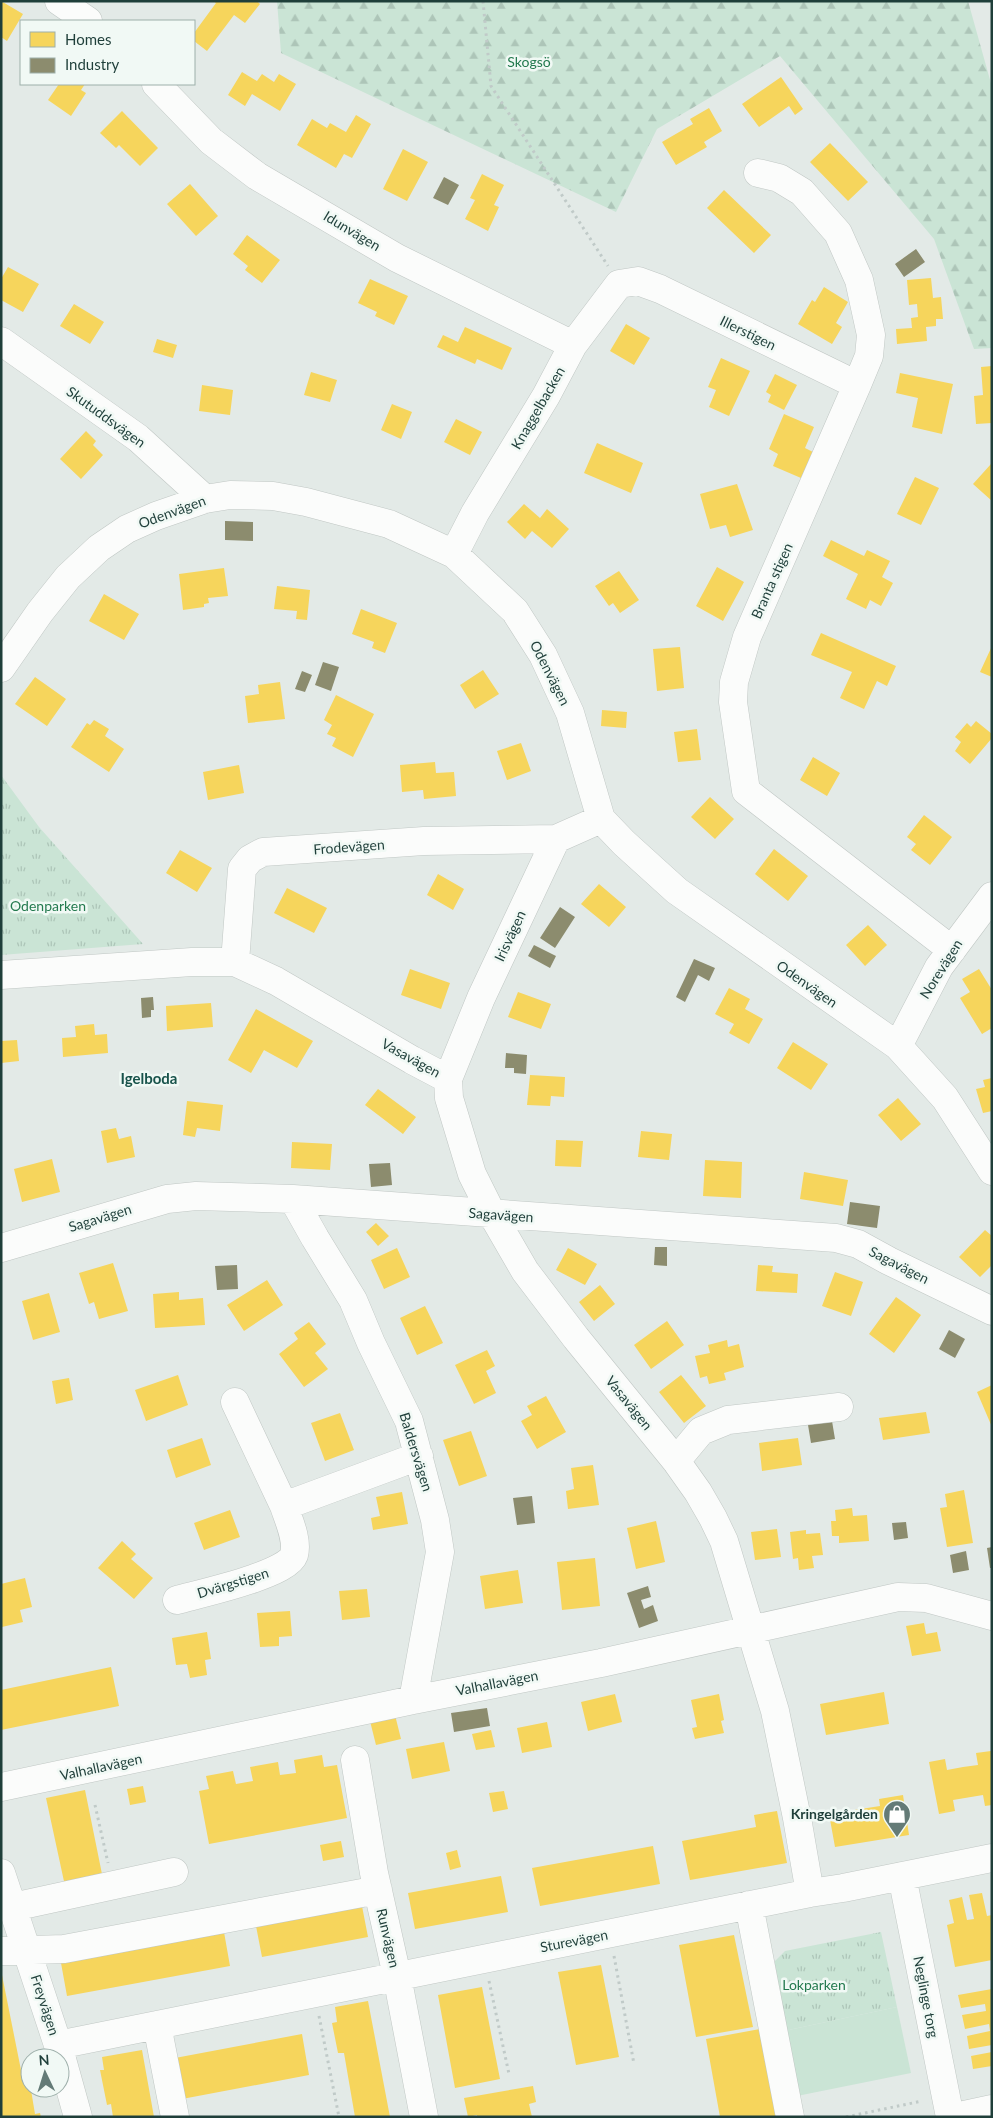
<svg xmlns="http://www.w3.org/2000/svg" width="993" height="2118" font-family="Lato,sans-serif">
	<defs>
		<pattern id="grass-tufts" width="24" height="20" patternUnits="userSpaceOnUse" patternTransform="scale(1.25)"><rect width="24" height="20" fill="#cae4d5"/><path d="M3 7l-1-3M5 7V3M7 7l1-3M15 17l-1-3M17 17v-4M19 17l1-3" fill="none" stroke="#adc5b8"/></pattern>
		<pattern id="forest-firs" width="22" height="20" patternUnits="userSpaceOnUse" patternTransform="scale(1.25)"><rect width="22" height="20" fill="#cae4d5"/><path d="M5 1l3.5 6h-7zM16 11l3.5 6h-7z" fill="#adc5b8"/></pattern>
	</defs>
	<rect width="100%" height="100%" fill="#e3eae7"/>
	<path fill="url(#grass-tufts)" d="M1 775 39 827 143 944 1 955Z
		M881 1932 897 2007 779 2032 772 1964 785 1951Z"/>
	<path fill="url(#forest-firs)" d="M277 1H968L992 87V348L974 349 934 239 780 56 657 129 616 212 281 53Z"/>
	<path fill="#cae4d5" d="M897 2007 911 2073 792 2097 779 2032Z"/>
	<path fill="#f6d55c" d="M1 1 23 14 7 41 1 37Z
		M213 1H257L260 4 245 23 234 15 207 51 194 41V33L216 3Z
		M242 72 257 81 262 74 274 82 279 74 296 84 280 111 252 94 245 106 228 95Z
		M781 77 803 109 795 115 789 106 759 127 742 104Z
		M59 84H85L81 90 86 93 71 116 48 100Z
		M709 108 722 131 704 142 707 147 676 165 662 142 693 124 690 119Z
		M122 111 158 148 140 166 119 145 116 148 100 133Z
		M356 115 371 124 352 158 344 154 336 168 297 145 312 119 327 128 330 123 346 132Z
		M830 143 868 182 848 201 810 162Z
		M403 149 428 162 407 201 383 189Z
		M482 174 504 185 494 205 499 207 488 231 465 219 475 200 470 198Z
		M190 184 218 216 196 236 167 204Z
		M724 190 771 235 754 253 707 208Z
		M247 235 280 260 262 283 245 270 248 266 233 254Z
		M8 267 39 284 23 312 1 300V279Z
		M931 278 933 298 941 297 943 319H936V326L926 327 927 341 897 344 896 329 912 328 911 318 918 317 917 304 909 305 907 280Z
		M370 279 408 296 394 325 375 316 377 312 358 303Z
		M824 287 848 302 836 323 842 327 832 344 798 324 812 300 815 302Z
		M74 304 104 322 90 344 60 326Z
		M626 324 650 338 634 365 610 351Z
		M465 327 512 348 502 370 477 359 475 364 437 347 443 335 458 342Z
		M157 339 177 345 173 358 153 352Z
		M721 358 750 371 729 416 709 407 716 390 708 387Z
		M992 366V423L976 424 974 396 983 395 981 367Z
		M311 372 337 380 330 402 304 395Z
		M900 373 953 384 942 434 912 427 918 398 896 393Z
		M775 374 797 385 784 410 768 402 771 395 766 392Z
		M202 385 233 390 230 415 199 411Z
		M392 404 412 412 401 439 381 430Z
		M784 414 814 427 805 448 813 452 801 478 773 466 778 454 769 449Z
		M456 419 482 432 470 455 444 442Z
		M86 431 96 441 93 445 103 455 81 479 60 459Z
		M597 443 643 463 631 493 584 473Z
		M991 464 992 465V501L973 484Z
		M915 477 939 488 921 525 897 514Z
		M737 484 753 530 730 537 726 525 710 529 700 494Z
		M524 504 540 518 547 509 569 529 552 548 532 531 525 539 507 522Z
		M831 540 864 556 867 550 890 561 882 577 893 583 881 606 870 600 866 609 846 599 858 574 823 556Z
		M717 567 744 582 723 621 696 606Z
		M224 568 228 596 208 598 209 603 204 604V607L183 610 179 574Z
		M619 571 639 600 620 613 613 603 609 606 595 586Z
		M277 586 310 590 307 620 296 619 297 611 274 609Z
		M104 594 139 614 124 640 89 621Z
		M361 609 397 623 385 653 372 648 374 642 352 634Z
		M821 633 896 666 887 686 877 681 864 709 840 698 852 672 811 655Z
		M992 646V677L980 672Z
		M680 647 684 688 657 691 653 649Z
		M483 670 499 694 475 709 460 685Z
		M35 677 66 699 47 726 15 704Z
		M280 682 285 719 248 723 245 696 259 694 258 685Z
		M336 695 374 714 353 757 332 746 336 738 327 734 332 725 324 720Z
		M602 710 627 712 626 728 601 726Z
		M94 720 109 729 105 736 124 749 109 772 71 747 87 723 90 725Z
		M976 721 992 734V738L970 764 955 751 961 742 955 737 967 723 971 727Z
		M697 729 701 760 678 762 674 732Z
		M521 743 531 771 507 780 497 751Z
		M813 757 840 773 827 796 800 780Z
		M435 762 436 773 454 772 456 796 424 799 423 790 402 792 400 765Z
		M239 765 244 793 208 800 203 772Z
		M710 797 734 819 715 839 691 817Z
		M924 815 952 837 930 865 911 850 916 844 907 837Z
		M774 849 808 876 788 901 755 874Z
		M180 850 212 868 197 892 166 873Z
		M438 874 464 889 453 910 427 895Z
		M599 884 626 907 609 927 581 904Z
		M287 888 327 908 314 933 274 913Z
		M868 925 887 945 865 966 846 945Z
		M410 969 450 983 441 1009 401 995Z
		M979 969 992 990V1028L982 1034 960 998 970 992 962 979Z
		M729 988 750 999 745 1009 763 1019 749 1044 729 1033 734 1024 715 1014Z
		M518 992 551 1004 541 1029 508 1017Z
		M211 1003 213 1027 167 1031 166 1006Z
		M256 1009 313 1041 297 1068 264 1050 251 1073 228 1060Z
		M94 1024 95 1035 107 1034 108 1053 63 1057 62 1038 76 1037 75 1026Z
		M17 1040 19 1061 1 1063V1041Z
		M793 1042 828 1064 811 1090 777 1068Z
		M530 1075 565 1077 564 1097 551 1096 550 1106 527 1105Z
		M992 1078V1111L983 1113 976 1089 985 1087 983 1080Z
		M378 1089 416 1117 403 1134 365 1105Z
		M898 1098 921 1124 901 1141 878 1115Z
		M187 1101 223 1105 220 1131 197 1128 195 1137 183 1135Z
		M116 1128 119 1139 131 1136 135 1157 107 1163 101 1131Z
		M641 1131 672 1134 669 1160 638 1157Z
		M556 1140 583 1141 581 1167 555 1166Z
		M292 1142 332 1144 330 1170 291 1168Z
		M52 1159 60 1192 22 1202 14 1169Z
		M705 1160 742 1162 741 1198 703 1196Z
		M804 1172 848 1180 843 1206 800 1199Z
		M376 1223 389 1236 378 1246 366 1232Z
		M985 1230 992 1236V1265L980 1277 959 1257Z
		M397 1248 410 1277 384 1289 371 1260Z
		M568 1248 597 1264 585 1285 556 1270Z
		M113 1263 128 1311 99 1319 94 1302 89 1304 79 1273Z
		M758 1265 773 1266 772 1272 798 1274 797 1293 756 1291Z
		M835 1272 863 1282 851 1316 822 1306Z
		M267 1280 283 1305 244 1331 227 1305Z
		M600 1285 615 1304 594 1321 579 1302Z
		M179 1292V1300L203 1298 205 1325 155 1328 153 1294Z
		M49 1293 60 1332 33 1340 22 1301Z
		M896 1297 921 1315 894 1353 869 1334Z
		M425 1306 443 1343 417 1355 400 1318Z
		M667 1321 684 1345 651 1369 634 1345Z
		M309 1322 326 1344 315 1353 328 1369 304 1387 279 1354 298 1339 294 1333Z
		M727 1340 728 1347 739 1344 744 1367 724 1373 726 1380 709 1384 707 1376 700 1378 695 1356 710 1353 708 1345Z
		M487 1350 495 1366 486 1371 496 1393 474 1404 455 1365Z
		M178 1375 188 1405 146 1421 135 1390Z
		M681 1375 706 1406 684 1423 659 1392Z
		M69 1378 73 1400 56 1404 52 1381Z
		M992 1385V1427L977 1392Z
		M546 1396 566 1432 537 1449 521 1421 532 1415 527 1406Z
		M926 1412 930 1433 883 1440 879 1418Z
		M340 1413 354 1450 325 1461 311 1423Z
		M471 1431 487 1476 459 1486 443 1440Z
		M202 1438 211 1465 176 1478 167 1450Z
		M798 1438 802 1465 762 1471 759 1443Z
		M593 1465 599 1505 568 1509 566 1491 574 1489 571 1468Z
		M964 1490 973 1543 947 1547 940 1508 947 1507 945 1494Z
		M402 1492 408 1524 373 1530 371 1518 380 1516 376 1497Z
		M852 1508 853 1516 867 1515 869 1541 839 1543V1536H832L831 1521H836L835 1510Z
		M230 1510 240 1537 204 1550 194 1523Z
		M656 1521 665 1562 636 1569 627 1528Z
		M777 1529 781 1557 755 1560 751 1532Z
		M806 1530V1534L820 1533 823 1555 812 1556 814 1568 799 1570 798 1558 793 1559 790 1532Z
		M122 1541 136 1554 131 1559 153 1578 134 1599 98 1568Z
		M595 1558 600 1606 562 1610 557 1562Z
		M518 1570 523 1603 485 1609 480 1576Z
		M25 1578 32 1607 20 1610 23 1622 2 1627 1 1584Z
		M367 1589 370 1617 342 1620 339 1591Z
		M290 1611 292 1636 279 1637V1646L260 1647 257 1613Z
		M924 1623 926 1634 937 1632 941 1651 912 1656 906 1626Z
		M207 1632 211 1659 205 1660 207 1675 190 1678 187 1664 176 1665 172 1638Z
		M111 1667 119 1706 1 1730V1690Z
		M884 1692 889 1724 826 1735 820 1704Z
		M615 1694 622 1722 588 1731 581 1702Z
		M719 1694 724 1720 721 1721 724 1733 695 1739 692 1728 697 1727 691 1700Z
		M395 1715 401 1739 376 1745 370 1721Z
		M547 1722 552 1747 522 1753 517 1728Z
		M491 1730 495 1747 476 1750 472 1734Z
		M444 1742 450 1771 412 1779 406 1749Z
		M991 1751 992 1805 985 1806 983 1795 953 1800 955 1811 939 1814 929 1762 945 1759 947 1770 963 1767 978 1765 976 1753Z
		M322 1755 324 1767 337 1765 347 1818 209 1844 199 1791 209 1789 206 1776 233 1771 236 1784 253 1781 250 1767 278 1762 280 1775 296 1773 294 1760Z
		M143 1786 146 1802 130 1805 127 1789Z
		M85 1790 103 1879 65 1886 46 1798Z
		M504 1791 508 1809 493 1812 489 1793Z
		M903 1795 909 1835 835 1847 829 1814 880 1806 879 1799Z
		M777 1811 787 1863 690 1880 682 1841 756 1827 754 1815Z
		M341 1841 344 1857 323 1861 320 1845Z
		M653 1846 660 1884 540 1906 532 1868Z
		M457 1850 461 1867 450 1870 446 1853Z
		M501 1876 508 1912 415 1929 408 1893Z
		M982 1893 987 1916 992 1915V1960L955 1967 947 1925 954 1923 949 1900 962 1897 967 1920 974 1919 969 1895Z
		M362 1906 368 1937 262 1957 256 1926Z
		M224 1932 230 1966 67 1996 61 1963Z
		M734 1935 753 2027 696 2037 679 1945Z
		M601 1965 619 2057 576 2065 558 1972Z
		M1 1970 24 2085 30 2084 35 2114 40 2113 41 2117H1Z
		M482 1987 500 2079 455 2088 438 1995Z
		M992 1989V2045L969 2049 967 2036 990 2031 989 2024 965 2029 962 2015 986 2011 985 2004 961 2008 958 1995Z
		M368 2001 390 2117H355L344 2053H338L332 2023 337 2022 335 2007Z
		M765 2028 781 2117H720L706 2039Z
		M302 2034 309 2075 182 2099 175 2058Z
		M142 2050 154 2117H113L111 2104 107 2105 100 2070H104L102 2057Z
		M992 2052V2066L973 2069 971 2056Z
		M533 2086 536 2102 529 2104 532 2117H477V2115L468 2117 464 2098Z"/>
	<path fill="#8c8c6e" d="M444 177 459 185 448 205 433 198Z
		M916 249 925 262 904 277 895 264Z
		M225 521 253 522V541L225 540Z
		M323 662 339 667 331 691 315 685Z
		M302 671 312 675 305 692 295 689Z
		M560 907 575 917 555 948 540 938Z
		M534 945 556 956 550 968 528 956Z
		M694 959 715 968 709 981 698 975 685 1002 676 997Z
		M153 997 154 1010H151V1017L142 1018 141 998Z
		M506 1053 527 1055 526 1074 514 1073V1068H505Z
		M390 1163 392 1185 371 1187 369 1164Z
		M850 1202 880 1206 877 1228 847 1224Z
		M655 1247H667V1266L654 1265Z
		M237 1265 238 1289 217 1290 215 1266Z
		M949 1330 965 1339 955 1358 939 1349Z
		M832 1421 835 1439 811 1443 808 1425Z
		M532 1496 535 1523 517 1525 513 1498Z
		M906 1522 908 1538 894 1540 892 1523Z
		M992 1547V1568H990L987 1548Z
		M966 1551 969 1570 953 1573 950 1555Z
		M648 1586 651 1597 641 1600 644 1609 653 1605 658 1621 639 1628 627 1593Z
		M487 1708 490 1726 454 1732 451 1713Z"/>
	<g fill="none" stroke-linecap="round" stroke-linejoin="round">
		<g stroke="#c0c7c4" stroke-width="29">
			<path id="minor" d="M59 1 88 21
				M156 84 211 141 257 176 397 258 573 345
				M758 173 779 178 802 192 838 233 859 280 871 335 869 356 857 385 747 637 734 682 733 702 746 791 952 950
				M1 341 138 438 205 499
				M454 554 475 513 546 396 573 345 619 284 638 281 660 289 857 385
				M1 668 40 612 68 577 99 548 127 529 156 516 205 499 230 495 273 496 306 502 389 524 454 554 515 611 543 655 570 713 601 819 624 843 677 891 898 1046 945 1098 992 1171
				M235 962 242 869 250 859 263 852 424 841 556 839
				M1 975 192 962H235L276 981 412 1060 448 1079 449 1098 472 1174 492 1214 525 1271 576 1338 676 1461 698 1492 713 1518 724 1541 775 1711 797 1818 810 1893
				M898 1046 939 967 992 896
				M448 1079 481 998 556 839 601 819
				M293 1199 315 1238 353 1300 371 1343 409 1421 435 1520 440 1552 413 1700
				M1 1248 167 1199 196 1196 293 1199 836 1238 858 1244 889 1261 992 1311
				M235 1402 284 1506 419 1456
				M676 1461 701 1431 728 1420 839 1407
				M177 1600C198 1594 287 1575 294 1555 298 1540 289 1521 284 1506
				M355 1760 374 1873 397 1976 424 2117
				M1 1787 413 1700 601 1663 898 1597 926 1598 992 1616
				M1 1873 58 2045 78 2117
				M902 1876 950 2117
				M749 1905 790 2117
				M13 1907 174 1872
				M1 1951 64 1949 378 1890
				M157 2025 175 2117
				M58 2045 810 1893 843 1888 992 1858
				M955 2117 992 2109"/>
		</g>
		<path stroke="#c0cac8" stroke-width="3" stroke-dasharray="2.5 4" stroke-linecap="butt" d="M483 1 491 86 608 266
			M95 1805 108 1863
			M614 1956 634 2064
			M489 1981 509 2074
			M319 2016 339 2117
			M846 2117 922 2101"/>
		<use href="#minor" stroke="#fbfcfb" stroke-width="28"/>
	</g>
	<defs>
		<g id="shop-pin" transform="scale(1.4375)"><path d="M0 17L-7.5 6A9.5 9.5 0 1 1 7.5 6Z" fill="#647b77" stroke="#f1f9f5"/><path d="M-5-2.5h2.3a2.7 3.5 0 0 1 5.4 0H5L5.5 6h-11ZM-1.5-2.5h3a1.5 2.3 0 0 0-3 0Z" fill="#fff"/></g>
	</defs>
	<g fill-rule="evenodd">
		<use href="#shop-pin" x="897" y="1814"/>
	</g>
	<g text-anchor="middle" stroke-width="5" stroke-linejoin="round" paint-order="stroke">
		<g font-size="14" fill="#247a4f" stroke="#f1f9f5">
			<text x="529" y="67">Skogsö</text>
			<text x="48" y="911">Odenparken</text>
			<text x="814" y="1990">Lokparken</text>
		</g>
		<g font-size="14" fill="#1f3f3a" stroke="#f1f9f5">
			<text transform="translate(352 231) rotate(31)" y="5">Idunvägen</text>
			<text transform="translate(748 333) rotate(26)" y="5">Illerstigen</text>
			<text transform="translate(538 408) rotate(-60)" y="5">Knaggelbacken</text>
			<text transform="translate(106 417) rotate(36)" y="5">Skutuddsvägen</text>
			<text transform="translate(172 512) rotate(-20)" y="5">Odenvägen</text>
			<text transform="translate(772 581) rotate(-66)" y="5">Branta stigen</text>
			<text transform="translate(550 673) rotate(63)" y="5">Odenvägen</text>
			<text transform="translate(349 847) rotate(-4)" y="5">Frodevägen</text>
			<text transform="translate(510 936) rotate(-65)" y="5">Irisvägen</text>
			<text transform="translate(941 969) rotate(-58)" y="5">Norevägen</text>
			<text transform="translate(807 984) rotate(35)" y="5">Odenvägen</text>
			<text transform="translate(411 1058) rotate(29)" y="5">Vasavägen</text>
			<text transform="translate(501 1215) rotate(4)" y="5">Sagavägen</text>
			<text transform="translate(100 1218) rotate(-17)" y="5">Sagavägen</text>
			<text transform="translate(899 1265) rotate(27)" y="5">Sagavägen</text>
			<text transform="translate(629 1403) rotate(51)" y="5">Vasavägen</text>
			<text transform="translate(416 1452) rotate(73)" y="5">Baldersvägen</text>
			<text transform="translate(233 1583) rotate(-17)" y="5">Dvärgstigen</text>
			<text transform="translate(497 1683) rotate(-11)" y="5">Valhallavägen</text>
			<text transform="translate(101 1767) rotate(-12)" y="5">Valhallavägen</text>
			<text transform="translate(388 1938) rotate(77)" y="5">Runvägen</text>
			<text transform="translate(574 1941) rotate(-11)" y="5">Sturevägen</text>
			<text transform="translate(926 1997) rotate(79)" y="5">Neglinge torg</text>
			<text transform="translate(45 2005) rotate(72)" y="5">Freyvägen</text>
		</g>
		<g font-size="14" font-weight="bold" fill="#1f3f3a" stroke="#f1f9f5" text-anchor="end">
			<text x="878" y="1819">Kringelgården</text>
		</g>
		<g font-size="15" font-weight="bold" fill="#18534b" stroke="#f1f9f5">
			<text x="149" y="1084">Igelboda</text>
		</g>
	</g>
	<rect width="993" height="2118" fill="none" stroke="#1f3f3a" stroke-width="5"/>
	<rect x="20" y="20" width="175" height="65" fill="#f1f9f5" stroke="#9dafaa"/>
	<rect x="30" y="32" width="25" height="15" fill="#f6d55c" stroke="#9dafaa"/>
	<text x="65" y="45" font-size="15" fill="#1f3f3a">Homes</text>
	<rect x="30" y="58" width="25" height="15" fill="#8c8c6e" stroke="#9dafaa"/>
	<text x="65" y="70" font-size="15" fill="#1f3f3a">Industry</text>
	<g transform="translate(45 2073) rotate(356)"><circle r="24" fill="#f1f9f5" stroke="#9dafaa"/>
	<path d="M0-4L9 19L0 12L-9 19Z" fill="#647b77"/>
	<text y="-8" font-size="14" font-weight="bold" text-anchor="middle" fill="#1f3f3a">N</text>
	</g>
</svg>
